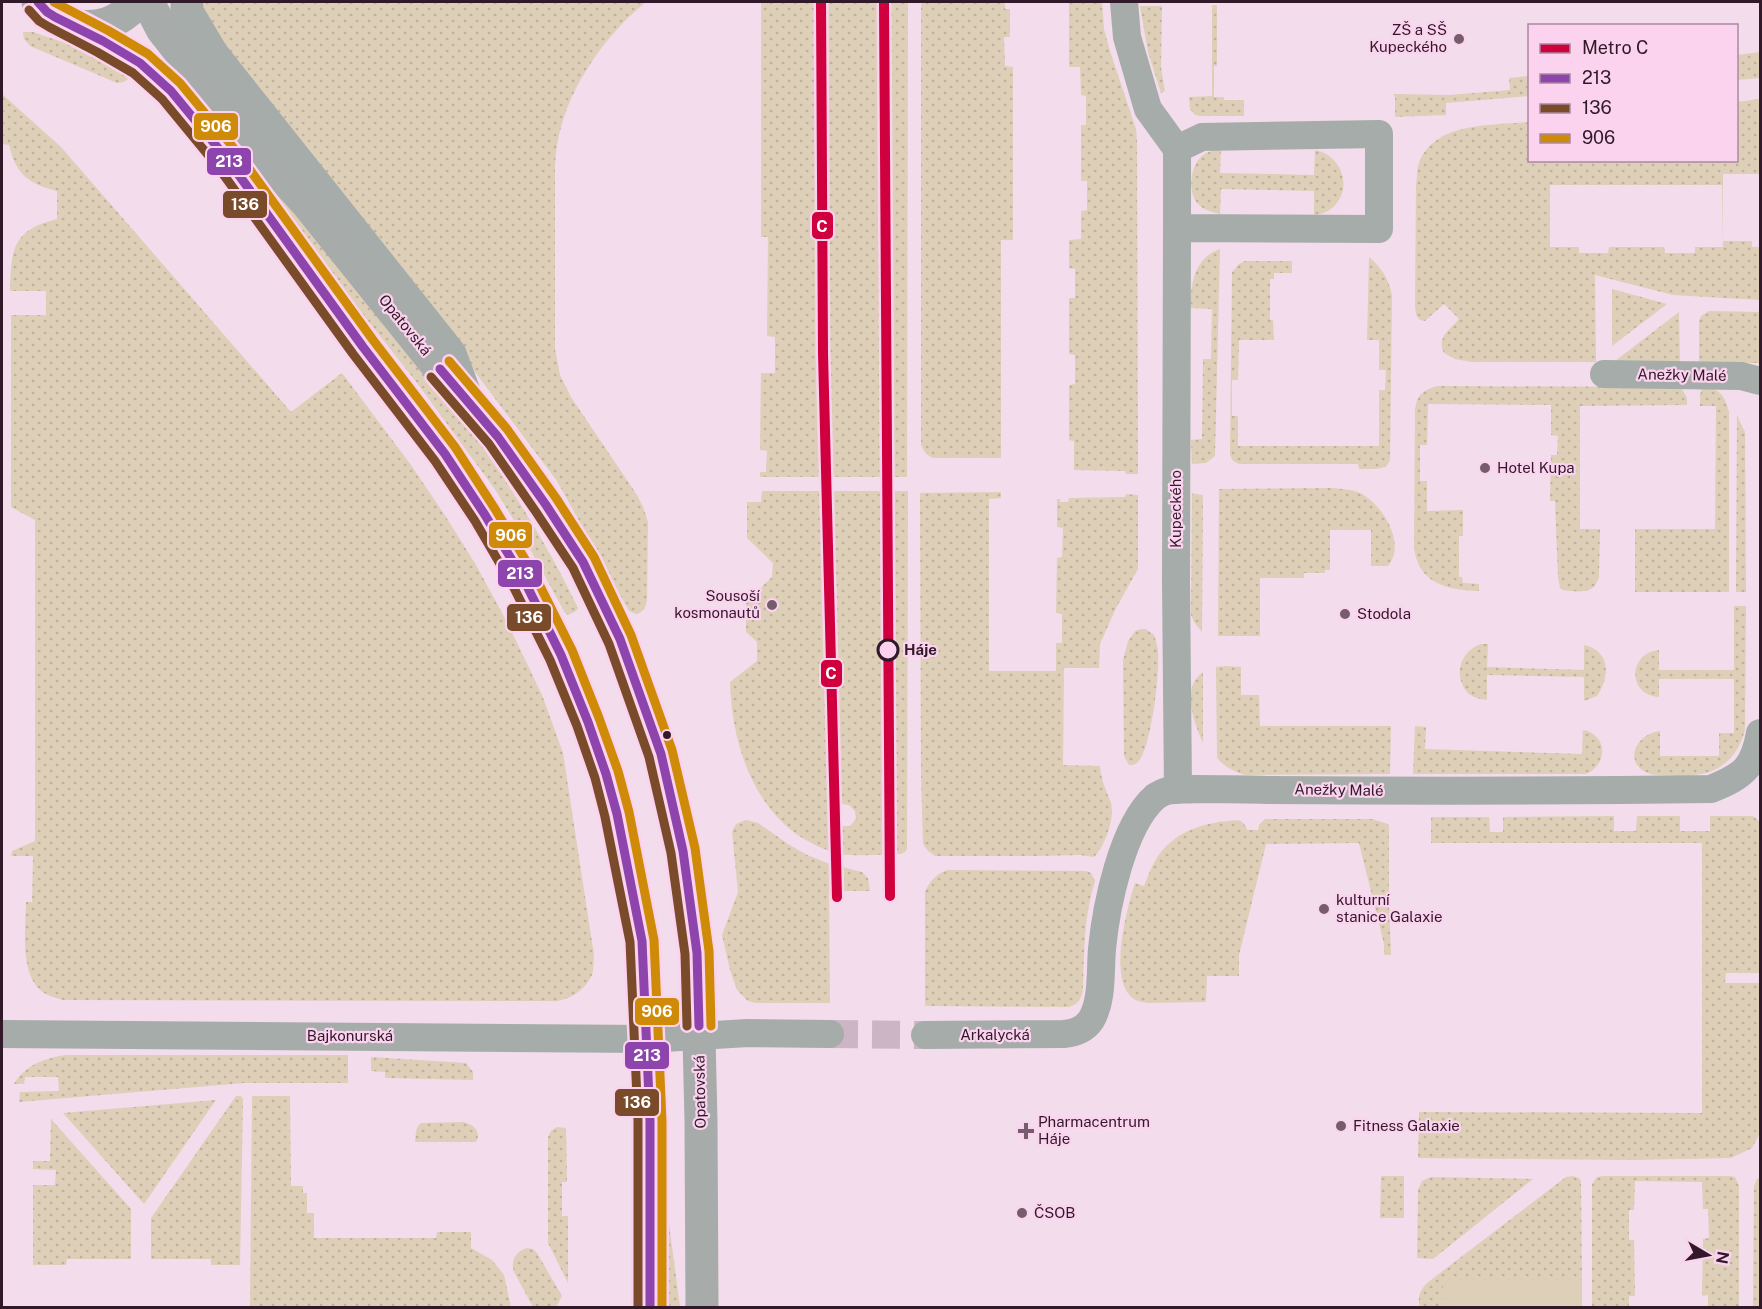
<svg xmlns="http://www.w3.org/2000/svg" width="1762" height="1309" font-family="'Public Sans',sans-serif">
	<defs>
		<pattern id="grass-dots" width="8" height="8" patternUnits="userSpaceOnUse" patternTransform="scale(1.5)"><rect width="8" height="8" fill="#decfb8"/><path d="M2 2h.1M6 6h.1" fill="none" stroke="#bfb19e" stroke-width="1.8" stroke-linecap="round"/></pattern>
	</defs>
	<rect width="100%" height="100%" fill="#f3dceb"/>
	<path fill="url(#grass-dots)" fill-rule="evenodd" d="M205 2H646C638 9 629 16 622 24 586 62 557 112 555 166V349L560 375 571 397 637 495 643 507 648 522 647 601C645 608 643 613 636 614L629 611 557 481 420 299 219 47 203 8Z
		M761 2H908L907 477H760V472H766L767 451 760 450 761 373H775V337L767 336 768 237H761Z
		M921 2H1005V9H1010V37H1004L1005 66 1013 67V240H1001V458H933C926 455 924 452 921 444Z
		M1069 2H1102L1104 29 1110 51 1136 129 1137 141 1138 474H1126L1125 471 1074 470V441L1069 440V385L1075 384V355L1069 354V298H1075V269L1069 268V240L1081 239V211L1087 210V181H1081V125H1086V96L1081 95 1080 67H1069Z
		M1212 5H1217V66H1214V97H1224V100H1244V116H1200L1195 115 1190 109 1189 97 1212 96Z
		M1140 6H1162L1161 67 1165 91 1161 93 1148 52Z
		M23 32H33L92 52 113 64 128 79 124 82 117 83 30 46 24 39Z
		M1760 52V78L1737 80V55Z
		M1529 76V96L1446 103V115L1395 117V97L1393 94 1450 95 1510 90 1509 78Z
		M2 94 61 147 291 412 342 373 411 465 446 517 476 565 506 620 542 695 563 753 594 955C593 961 594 969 592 975 586 989 572 998 558 1001L63 1000C58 998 51 997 46 994 18 979 26 928 26 902H32L33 856H11L12 851 35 841V520L11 507V315H46V291H10C11 250 12 230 57 219V191C29 184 16 175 9 145L2 144Z
		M1760 99V174H1723V241H1752V247H1760V300L1673 295 1595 275 1596 362H1472L1455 359 1444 353C1436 337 1450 330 1459 319L1444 304 1425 321C1416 320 1416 314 1415 307L1416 185C1417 179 1417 172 1418 166 1432 121 1492 126 1529 122L1530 160H1736L1737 102ZM1550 185H1722L1723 247H1695V253H1665L1664 247H1609L1608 253H1579V247H1550Z
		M1221 148 1220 173 1314 175 1315 150C1342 155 1354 189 1332 208 1327 213 1320 214 1314 215V191L1221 189 1220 214C1212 212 1203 210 1198 204 1187 192 1190 165 1203 155 1207 152 1215 150 1221 148Z
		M250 154 448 399C497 465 542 533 578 608L576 611 568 615 565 613 515 522 494 488 417 383 242 161Z
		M1220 249 1215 456 1206 463 1192 464 1191 440 1202 439 1203 359H1211L1212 309 1190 308C1191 284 1194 258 1220 249Z
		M1369 257C1382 268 1388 278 1392 295L1390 460 1386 467 1376 469H1359L1358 464H1239L1233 461 1230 455 1232 272 1239 264 1245 261H1292V273H1274V279H1270V320H1273L1274 340H1239L1238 380H1232V416H1238V446H1379V390H1385L1386 370H1379V340H1367Z
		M1612 289 1667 304 1612 346Z
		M1709 311 1760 312V363H1699V321L1701 316Z
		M1679 312 1680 364 1615 361Z
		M1437 386 1670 387 1682 389 1687 398V405L1580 406V529H1600L1599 576C1595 595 1579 592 1563 590L1560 588 1558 577 1555 501H1550L1551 455H1557L1558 436 1551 435V405L1428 404 1427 445H1420V481H1427V511L1463 510V536H1459V577H1462L1463 583 1479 584V591C1448 590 1418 584 1414 547L1415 409C1418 393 1423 391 1437 386Z
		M1702 388C1720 387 1725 396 1729 412V592H1635V529H1715L1716 406H1700V395Z
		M1737 416 1745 432 1746 592H1736Z
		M1332 488C1340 489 1352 489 1360 493 1382 504 1407 543 1388 566H1371V530H1330V570H1325V573H1304V578H1260V636H1218L1219 489Z
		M762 491H908L907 849 905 852 901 854C884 854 857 857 841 854 762 835 732 755 730 682L757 661V642L746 632V602L772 577 773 563 747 538V502H761ZM841 804 849 805 855 811 856 819 850 826H839L833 819 834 811Z
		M1001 492V498L989 499V671H1056V643H1062V614L1056 613 1057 558 1062 557 1063 528 1057 527V499H1060V502H1068L1069 498 1125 497 1126 494 1138 495V569L1116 608 1100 644 1099 668H1064L1063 765 1100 766C1101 780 1106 790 1111 803 1115 818 1105 846 1094 857L1080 855 1038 856H935L928 851 923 844 921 772 920 493Z
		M1192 493 1202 495 1203 498 1202 632 1194 622 1191 615Z
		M1734 606H1746L1745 729C1743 739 1739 747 1733 755 1712 781 1683 775 1654 775 1621 767 1634 734 1660 731V756H1719V733H1734V679H1659V697C1627 695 1628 653 1659 650V670H1734Z
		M1141 629H1146L1154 635C1156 641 1158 647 1158 653 1160 672 1151 750 1138 762 1135 765 1133 765 1129 765L1124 756 1123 660 1128 641 1135 631Z
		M1481 644H1488L1487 667 1584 670V645C1611 651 1610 677 1597 696L1584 701V677L1487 675V700C1481 699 1474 698 1469 694 1452 677 1460 651 1481 644Z
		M1225 666 1241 667V695H1259L1260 726H1391L1390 774 1245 775C1233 771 1225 767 1217 758L1216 667Z
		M1203 672V743C1194 723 1180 688 1203 672Z
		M1415 726 1426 727 1425 749 1582 754 1583 730C1607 734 1609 764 1586 774H1413Z
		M1614 816V831H1636L1637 816H1680V831H1710V816H1753L1760 822V973H1726L1725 983H1760V1133L1752 1148 1731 1158 1635 1160 1418 1158 1419 1112 1702 1113V843H1431V817H1489L1490 832H1503V817Z
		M1265 819H1372L1388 824 1389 828V903L1391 955H1384V944L1359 843 1266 844 1239 955V976H1207L1206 1002 1148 1003C1144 1002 1141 1002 1138 1001 1105 988 1127 908 1135 883L1144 886C1149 874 1153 862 1161 852 1177 832 1203 823 1228 821 1233 821 1238 819 1242 822 1245 824 1246 827 1247 830H1258L1259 825Z
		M746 820 758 823 788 844 807 855 827 863 862 872 868 878 870 891H829L830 1003H756L748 1001 737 990 730 970 722 935 738 892 732 832 736 824Z
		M947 870 1086 871 1091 873 1095 881C1084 915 1084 952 1083 988 1082 998 1079 1004 1069 1007L925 1006V892C930 881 935 875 947 870Z
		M66 1055H348V1083H244L19 1102 20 1092 59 1091 58 1077H25L24 1084H14C25 1065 45 1058 66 1055Z
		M371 1057 466 1063 473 1072V1080L385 1078V1072L371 1071Z
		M236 1096H241L243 1099 240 1265H211V1259H151V1218Z
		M252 1096H290L291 1186H303V1193H307V1213H314V1238H436L437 1232H471V1248L492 1260 504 1275 511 1307H250Z
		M216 1100 144 1204 63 1113Z
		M51 1119 131 1209V1259H67L66 1265H33V1185H55L56 1170 33 1169V1161H50Z
		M464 1122C473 1125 478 1128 478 1138L476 1142H415C416 1135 415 1127 421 1123Z
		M557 1127 566 1128 567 1182H562V1216H568V1283L548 1243V1137L551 1131Z
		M1381 1176H1404V1218H1380Z
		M1573 1176 1579 1178 1581 1181 1582 1280H1444L1442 1307 1420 1308C1417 1297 1420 1290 1427 1283L1566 1177Z
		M1603 1176H1731L1735 1177 1739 1186V1307H1708V1295L1702 1296 1703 1239 1709 1238 1708 1209H1703L1702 1182 1635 1181 1634 1210H1629V1240H1634L1635 1296H1629V1307H1592V1184L1597 1177Z
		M1431 1177 1533 1179 1433 1259 1417 1258 1418 1190 1422 1181Z
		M1760 1178V1307H1753L1754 1186 1757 1179Z
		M669 1224 680 1307H669Z
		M527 1248 533 1249 537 1253 562 1296 556 1307H533L514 1272C510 1260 516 1252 527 1248Z"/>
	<path fill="#decfb8" d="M1443 1280H1582V1307H1442Z"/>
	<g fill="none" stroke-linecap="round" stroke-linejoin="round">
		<path stroke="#ccb5c4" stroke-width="28" stroke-dasharray="28 14" stroke-linecap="butt" d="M830 1034 925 1035"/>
		<path stroke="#a6aca9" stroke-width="28" d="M1124 2 1127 37 1148 109 1177 149V228L1379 229V134L1202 137 1177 149
			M1177 228 1176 582 1178 790
			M1604 374 1741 376 1760 381
			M2 1034 647 1039 748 1033 830 1034
			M925 1035 1064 1034C1074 1033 1085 1029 1091 1020 1103 1000 1100 971 1102 949 1106 907 1122 826 1155 797 1158 795 1163 792 1167 791 1175 789 1186 790 1194 789 1218 789 1243 789 1267 790 1415 791 1563 791 1711 789 1743 776 1754 768 1760 733"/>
		<path stroke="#a6aca9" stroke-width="33" d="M187 2V12L212 54 450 354 466 397"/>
		<path stroke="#a7abaa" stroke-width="33" d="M38 2 47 12 55 17 103 41 140 63 171 91 228 160 363 347 445 454 485 515 525 582 561 655 588 722 606 774 617 814 642 941 650 1121V1308
			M148 2 162 29 251 142 306 202 431 358 498 437 546 505 583 562 620 639 661 754 683 851 697 953 701 1121 702 1308
			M71 25C100 30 118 23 138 2"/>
		<g stroke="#fcd3ee" stroke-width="14">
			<path id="bus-1" d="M38 2 47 12 55 17 103 41 140 63 171 91 228 160 363 347 445 454 485 515 525 582 561 655 588 722 606 774 617 814 642 941 650 1121V1308
				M440 369 498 437 546 505 583 562 620 639 661 754 683 851 697 953 699 1026"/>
		</g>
		<g stroke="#fcd3ee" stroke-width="14">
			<path id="bus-2" d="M29 10 39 21 49 27 97 52 133 73 162 99 218 167 353 354 435 461 475 521 514 588 550 660 577 726 595 778 605 817 630 942 638 1121V1308
				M431 377 489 444 536 512 573 568 609 644 649 757 671 853 685 954 687 1026"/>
		</g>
		<g stroke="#fcd3ee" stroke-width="14">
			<path id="bus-3" d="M54 2 109 31 148 54 180 83 237 152 373 340 455 447 495 509 535 576 572 650 599 718 618 771 629 812 654 940 662 1121V1308
				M449 361 507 429 556 498 594 557 631 635 672 750 695 848 709 951 711 1026"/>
		</g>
		<use href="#bus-1" stroke="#8e44ad" stroke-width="9"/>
		<use href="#bus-2" stroke="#7a4b2a" stroke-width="9"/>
		<use href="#bus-3" stroke="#cf8a08" stroke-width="9"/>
		<g stroke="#fcd3ee" stroke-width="15">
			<path id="metro-1" d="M821 2 823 353 837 897
				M884 2 890 896"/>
		</g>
		<use href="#metro-1" stroke="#cf003d" stroke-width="10"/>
	</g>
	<g fill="#755d6e" stroke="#fcd3ee" stroke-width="2">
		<circle cx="1459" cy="39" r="6"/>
		<circle cx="1485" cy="468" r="6"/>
		<circle cx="772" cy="605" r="6"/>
		<circle cx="1345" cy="614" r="6"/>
		<circle cx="1324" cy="909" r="6"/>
		<circle cx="1341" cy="1126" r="6"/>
		<path d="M1023 1122h6v6h6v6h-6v6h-6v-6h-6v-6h6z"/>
		<circle cx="1022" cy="1213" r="6"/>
	</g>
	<circle fill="#fcd3ee" stroke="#31192a" stroke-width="3" cx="888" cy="650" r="10"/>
	<circle fill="#31192a" stroke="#fcd3ee" stroke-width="2" cx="667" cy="735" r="5"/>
	<g text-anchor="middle" stroke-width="4.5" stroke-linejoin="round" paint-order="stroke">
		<g font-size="15" fill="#31192a" stroke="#fcd3ee" text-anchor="start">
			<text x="1447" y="35" text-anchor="end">ZŠ a SŠ<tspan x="1447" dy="17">Kupeckého</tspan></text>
			<text x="1497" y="473">Hotel Kupa</text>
			<text x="760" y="601" text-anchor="end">Sousoší<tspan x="760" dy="17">kosmonautů</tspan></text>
			<text x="1357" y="619">Stodola</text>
			<text x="1336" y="905">kulturní<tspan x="1336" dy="17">stanice Galaxie</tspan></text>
			<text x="1038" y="1127">Pharmacentrum<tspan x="1038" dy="17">Háje</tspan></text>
			<text x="1353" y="1131">Fitness Galaxie</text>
			<text x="1034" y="1218">ČSOB</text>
		</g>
		<g font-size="15" fill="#31192a" stroke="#fcd3ee">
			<text transform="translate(405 325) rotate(51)" y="5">Opatovská</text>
			<text transform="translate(1682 375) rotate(1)" y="5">Anežky Malé</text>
			<text transform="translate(1176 509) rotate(-90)" y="5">Kupeckého</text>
			<text transform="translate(1339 790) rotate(1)" y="5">Anežky Malé</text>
			<text x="995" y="1040">Arkalycká</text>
			<text x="350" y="1041">Bajkonurská</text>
			<text transform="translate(700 1092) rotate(-91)" y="5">Opatovská</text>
		</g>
		<g font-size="15" font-weight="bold" fill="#31192a" stroke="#fcd3ee" text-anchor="start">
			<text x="904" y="655">Háje</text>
		</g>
	</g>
	<g stroke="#fcd3ee" stroke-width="2">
		<rect x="193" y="112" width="46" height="29" rx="6" fill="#cf8a08"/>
		<rect x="206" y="147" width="46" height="29" rx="6" fill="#8e44ad"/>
		<rect x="222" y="190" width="46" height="29" rx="6" fill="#7a4b2a"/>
		<rect x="811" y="211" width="23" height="29" rx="6" fill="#cf003d"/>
		<rect x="488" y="521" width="45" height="28" rx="6" fill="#cf8a08"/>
		<rect x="497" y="559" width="46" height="29" rx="6" fill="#8e44ad"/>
		<rect x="506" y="603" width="46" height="29" rx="6" fill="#7a4b2a"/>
		<rect x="820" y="659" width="23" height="29" rx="6" fill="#cf003d"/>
		<rect x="634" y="997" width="46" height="29" rx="6" fill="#cf8a08"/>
		<rect x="624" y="1041" width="46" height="29" rx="6" fill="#8e44ad"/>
		<rect x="614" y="1088" width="46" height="29" rx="6" fill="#7a4b2a"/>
	</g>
	<g font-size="16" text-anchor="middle" font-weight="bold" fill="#fff">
		<text x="216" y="132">906</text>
		<text x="229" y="167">213</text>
		<text x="245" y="210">136</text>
		<text x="822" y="232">C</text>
		<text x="511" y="541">906</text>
		<text x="520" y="579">213</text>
		<text x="529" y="623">136</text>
		<text x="831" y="679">C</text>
		<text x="657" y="1017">906</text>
		<text x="647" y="1061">213</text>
		<text x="637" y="1108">136</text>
	</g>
	<rect width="1762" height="1309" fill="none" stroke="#31192a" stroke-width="6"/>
	<rect x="1528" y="24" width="210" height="138" fill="#fcd3ee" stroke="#ab89a0" stroke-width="1.5"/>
	<rect x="1540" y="44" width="30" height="9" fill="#cf003d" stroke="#ab89a0" stroke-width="1.5"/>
	<text x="1582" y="54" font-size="18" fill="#31192a">Metro C</text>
	<rect x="1540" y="74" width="30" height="9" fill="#8e44ad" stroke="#ab89a0" stroke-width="1.5"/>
	<text x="1582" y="84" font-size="18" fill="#31192a">213</text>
	<rect x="1540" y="104" width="30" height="9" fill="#7a4b2a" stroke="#ab89a0" stroke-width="1.5"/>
	<text x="1582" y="114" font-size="18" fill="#31192a">136</text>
	<rect x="1540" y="134" width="30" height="9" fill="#cf8a08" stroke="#ab89a0" stroke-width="1.5"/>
	<text x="1582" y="144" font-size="18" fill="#31192a">906</text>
	<g transform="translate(1708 1255) rotate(100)" stroke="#fcd3ee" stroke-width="4.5" paint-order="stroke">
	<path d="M0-4.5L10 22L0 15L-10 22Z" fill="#31192a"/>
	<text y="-9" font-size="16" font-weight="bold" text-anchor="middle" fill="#31192a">N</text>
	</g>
</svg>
